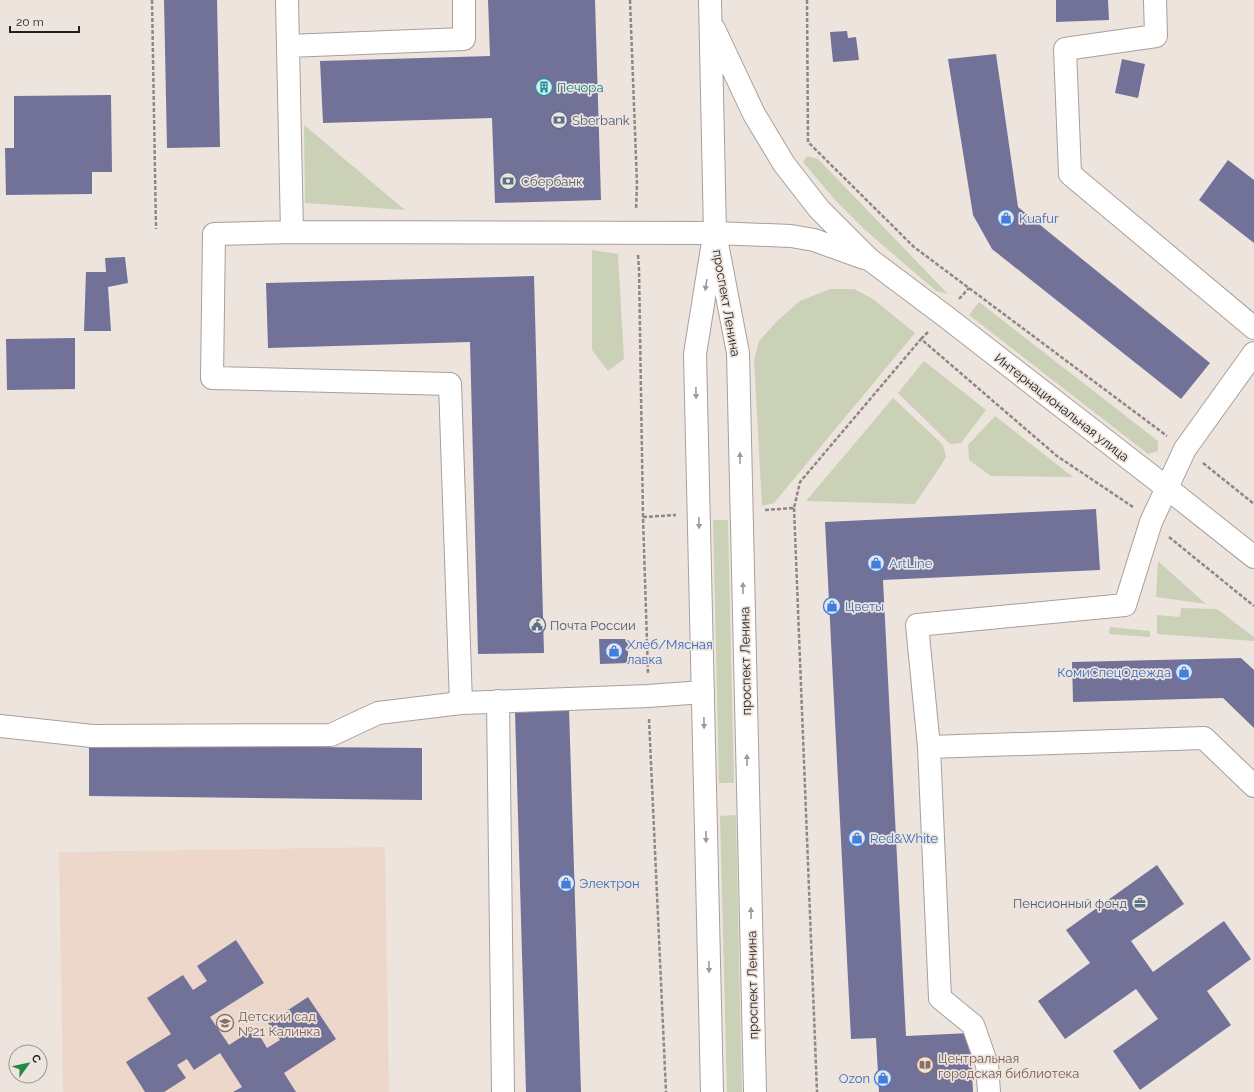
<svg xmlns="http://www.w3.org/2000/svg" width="1254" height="1092" font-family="Raleway,sans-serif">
	<rect width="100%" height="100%" fill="#eee4de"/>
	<path fill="#edd7ca" d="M385 847 389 1092H63L59 852Z"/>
	<path fill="#cad1b7" d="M304 125 405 210 305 203Z
		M807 156 818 159 948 294 936 291 864 229 835 200 803 162Z
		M592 250 618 254 624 359 608 371 592 350Z
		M830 289H854L873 299 915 333 774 503 762 506 754 360 759 341 777 321 800 301Z
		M979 302 1158 441V451L1148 454 969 315Z
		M924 361 986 410 961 443 950 444 898 393Z
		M893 398 943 445 946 457 940 467 915 504 806 501Z
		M995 416 1073 477 991 476 969 460 968 445Z
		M713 520H728L734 783H719Z
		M1158 561 1206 604 1156 597Z
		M1181 608 1217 609 1254 637V641L1157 634V615L1180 617Z
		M1110 627 1150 631V637L1109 634Z
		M736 815 742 1092H727L720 816Z"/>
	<path fill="#727298" d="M164 0H217L220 147 167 148Z
		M488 0H595L601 200 495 203 492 118 323 123 320 61 490 56Z
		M1056 0H1108L1109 20 1056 22Z
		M847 31 848 38 856 37 859 60 833 62 830 32Z
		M996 54 1018 207 1210 363 1181 399 992 249 973 215 948 59Z
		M1122 59 1145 64 1138 98 1115 93Z
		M111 95 112 172H92V194L6 195 5 148H14V96Z
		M1228 160 1254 180V243L1199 200Z
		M125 257 128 283 108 287 111 331H84L86 272H106L105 258Z
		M534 276 544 653 478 654 470 342 268 348 266 283Z
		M75 338V389L7 390 6 339Z
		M1096 509 1100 570 883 580 906 1036 970 1033 973 1092H879L876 1038 851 1039 825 522Z
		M599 639H628V663L600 664Z
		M1241 658 1254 670V728L1223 698 1073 702 1072 662Z
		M569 709 581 1092H526L515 712Z
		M89 745 422 748V800L89 796Z
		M1157 865 1184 904 1131 941 1153 972 1224 921 1251 959 1207 991 1231 1025 1140 1090 1113 1051 1158 1019 1136 989 1065 1039 1038 1001 1090 963 1066 930Z
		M236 940 264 983 210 1017 229 1045 255 1028 267 1048 280 1040 268 1023 308 997 336 1039 284 1073 296 1092H233L242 1087 220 1053 194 1070 187 1059 177 1065 186 1078 164 1092H145L126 1062 171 1034 147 998 183 975 193 990 207 981 197 966Z"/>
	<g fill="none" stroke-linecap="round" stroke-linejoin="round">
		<g stroke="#a99f9a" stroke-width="24">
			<path id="minor" d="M287 0 292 232
				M1155 0 1156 36 1065 49 1070 174 1254 328
				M288 46 464 39V0
				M498 701 503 1092
				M461 703 450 384 212 378 214 234 292 232 715 233
				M0 726 92 736 331 735 378 713 461 703 648 696 703 692
				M929 747 1204 738 1254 786
				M989 1092 987 1065 973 1025 940 998 929 747 917 625 1125 605 1151 522 1185 449 1254 353"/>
		</g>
		<g stroke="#a99f9a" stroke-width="24">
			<path id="major" d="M710 0 715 233 738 353 755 1092
				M714 29 754 114 784 164 819 209 869 259 945 316 1167 488 1254 557
				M715 233 791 236 814 240 864 258
				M712 1092 695 354 712 248"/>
		</g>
		<path stroke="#8e8783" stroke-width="2.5" stroke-dasharray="4 2" stroke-linecap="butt" d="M152 0 156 229
			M630 0 637 184 636 210
			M807 0 808 142 914 247 1167 436
			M638 255 639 269 643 517 648 674
			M959 299 969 288
			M921 339 928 332
			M1203 463 1254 504
			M794 508 817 1092
			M765 510 794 508 800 482 921 339 1057 456 1133 507
			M643 517 676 515
			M1169 537 1254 606
			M649 719 666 1092"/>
		<use href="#minor" stroke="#fff" stroke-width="22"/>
		<use href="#major" stroke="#fff" stroke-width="22"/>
	</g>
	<defs><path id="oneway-solid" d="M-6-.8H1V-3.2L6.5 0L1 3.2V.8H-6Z"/></defs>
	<g fill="#9d9b9a">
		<use href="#oneway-solid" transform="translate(706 285) rotate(99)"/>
		<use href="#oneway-solid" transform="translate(696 393) rotate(89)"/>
		<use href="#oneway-solid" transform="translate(740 458) rotate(-91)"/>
		<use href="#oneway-solid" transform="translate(699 523) rotate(89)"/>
		<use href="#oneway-solid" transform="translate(743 588) rotate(-91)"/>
		<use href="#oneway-solid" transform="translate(704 723) rotate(89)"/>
		<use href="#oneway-solid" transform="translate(747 760) rotate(-91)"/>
		<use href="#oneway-solid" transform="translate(706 837) rotate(89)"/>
		<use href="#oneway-solid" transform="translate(751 913) rotate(-91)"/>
		<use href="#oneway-solid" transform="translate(709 967) rotate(89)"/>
	</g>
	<defs>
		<g id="building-ring" transform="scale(0.9)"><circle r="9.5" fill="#eee4de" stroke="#0f9aa8" stroke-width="1.5"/><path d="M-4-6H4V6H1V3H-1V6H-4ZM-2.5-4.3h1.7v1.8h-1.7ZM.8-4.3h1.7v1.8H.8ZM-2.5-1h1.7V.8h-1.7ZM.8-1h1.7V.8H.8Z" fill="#0f9aa8"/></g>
		<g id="bank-ring" transform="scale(0.9)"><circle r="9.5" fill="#eee4de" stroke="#5c6f8a" stroke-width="1.5"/><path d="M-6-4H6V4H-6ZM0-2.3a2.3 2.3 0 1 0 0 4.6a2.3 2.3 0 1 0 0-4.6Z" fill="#5c6f8a"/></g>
		<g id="shop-ring" transform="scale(0.9)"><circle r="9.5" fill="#eee4de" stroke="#3f7fe0" stroke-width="1.5"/><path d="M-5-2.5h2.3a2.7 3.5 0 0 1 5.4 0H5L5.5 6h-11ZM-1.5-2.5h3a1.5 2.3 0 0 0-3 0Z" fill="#3f7fe0"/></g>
		<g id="civic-ring" transform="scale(0.9)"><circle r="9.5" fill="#eee4de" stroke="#5c6f8a" stroke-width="1.5"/><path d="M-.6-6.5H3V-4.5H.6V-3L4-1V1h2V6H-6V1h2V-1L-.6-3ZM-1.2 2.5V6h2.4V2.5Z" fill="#5c6f8a"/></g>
		<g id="office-ring" transform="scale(0.9)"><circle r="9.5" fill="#eee4de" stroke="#5c6f8a" stroke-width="1.5"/><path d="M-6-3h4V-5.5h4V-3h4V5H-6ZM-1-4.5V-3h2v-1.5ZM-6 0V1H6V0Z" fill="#5c6f8a"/></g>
		<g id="school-ring" transform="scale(0.9)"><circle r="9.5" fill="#eee4de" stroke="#8d6e63" stroke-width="1.5"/><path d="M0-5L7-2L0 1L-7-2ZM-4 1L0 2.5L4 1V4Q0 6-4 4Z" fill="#8d6e63"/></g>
		<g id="library-ring" transform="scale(0.9)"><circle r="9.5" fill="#eee4de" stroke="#8d6e63" stroke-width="1.5"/><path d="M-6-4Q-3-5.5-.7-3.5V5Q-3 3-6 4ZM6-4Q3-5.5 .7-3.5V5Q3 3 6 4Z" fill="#8d6e63"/></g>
	</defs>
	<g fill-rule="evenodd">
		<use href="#building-ring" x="544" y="87"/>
		<use href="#bank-ring" x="559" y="120"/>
		<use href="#bank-ring" x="508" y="181"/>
		<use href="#shop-ring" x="1006" y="218"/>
		<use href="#shop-ring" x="876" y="563"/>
		<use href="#shop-ring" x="832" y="606"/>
		<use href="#civic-ring" x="537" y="625"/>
		<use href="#shop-ring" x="614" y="651"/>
		<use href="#shop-ring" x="1184" y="672"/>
		<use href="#shop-ring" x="857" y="838"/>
		<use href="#shop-ring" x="566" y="883"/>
		<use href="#office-ring" x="1140" y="903"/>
		<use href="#school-ring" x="225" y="1023"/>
		<use href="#library-ring" x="925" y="1065"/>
		<use href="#shop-ring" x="883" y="1078"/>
	</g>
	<g text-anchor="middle" stroke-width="3.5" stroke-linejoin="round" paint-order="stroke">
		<g font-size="13" fill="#0d838f" stroke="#eee4de" text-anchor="start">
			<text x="557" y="92">Печора</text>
		</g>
		<g font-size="13" fill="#4e5e75" stroke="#eee4de" text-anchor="start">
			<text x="572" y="125">Sberbank</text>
			<text x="521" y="186">Сбербанк</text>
			<text x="550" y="630">Почта России</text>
			<text x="1127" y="908" text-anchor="end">Пенсионный фонд</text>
		</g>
		<g font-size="13" fill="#366cbe" stroke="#eee4de" text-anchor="start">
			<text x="1019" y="223">Kuafur</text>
			<text x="889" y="568">ArtLine</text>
			<text x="845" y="611">Цветы</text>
			<text x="627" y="649">Хлеб/Мясная<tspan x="627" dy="15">лавка</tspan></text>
			<text x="1171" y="677" text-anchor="end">КомиСпецОдежда</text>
			<text x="870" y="843">Red&amp;White</text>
			<text x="579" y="888">Электрон</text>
			<text x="870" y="1083" text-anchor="end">Ozon</text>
		</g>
		<g font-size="13" fill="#25211f" stroke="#eee4de">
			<text transform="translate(727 303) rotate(80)" y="5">проспект Ленина</text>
			<text transform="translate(1062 407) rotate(38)" y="5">Интернациональная улица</text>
			<text transform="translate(745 661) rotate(-91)" y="5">проспект Ленина</text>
			<text transform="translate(752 985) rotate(-91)" y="5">проспект Ленина</text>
		</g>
		<g font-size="13" fill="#785e54" stroke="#eee4de" text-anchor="start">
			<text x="238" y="1021">Детский сад<tspan x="238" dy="15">№21 Калинка</tspan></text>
			<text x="938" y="1063">Центральная<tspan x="938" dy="15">городская библиотека</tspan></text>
		</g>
	</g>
	<g transform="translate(28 1064) rotate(57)"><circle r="19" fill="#eee4de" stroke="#9e9692"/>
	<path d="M0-3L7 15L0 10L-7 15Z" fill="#1f8c43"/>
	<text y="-6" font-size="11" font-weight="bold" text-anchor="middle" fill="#25211f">С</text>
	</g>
	<path d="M10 26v6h69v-6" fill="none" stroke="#25211f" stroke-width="2"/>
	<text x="16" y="26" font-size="12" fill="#25211f" stroke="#eee4de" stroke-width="3" paint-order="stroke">20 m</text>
</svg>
